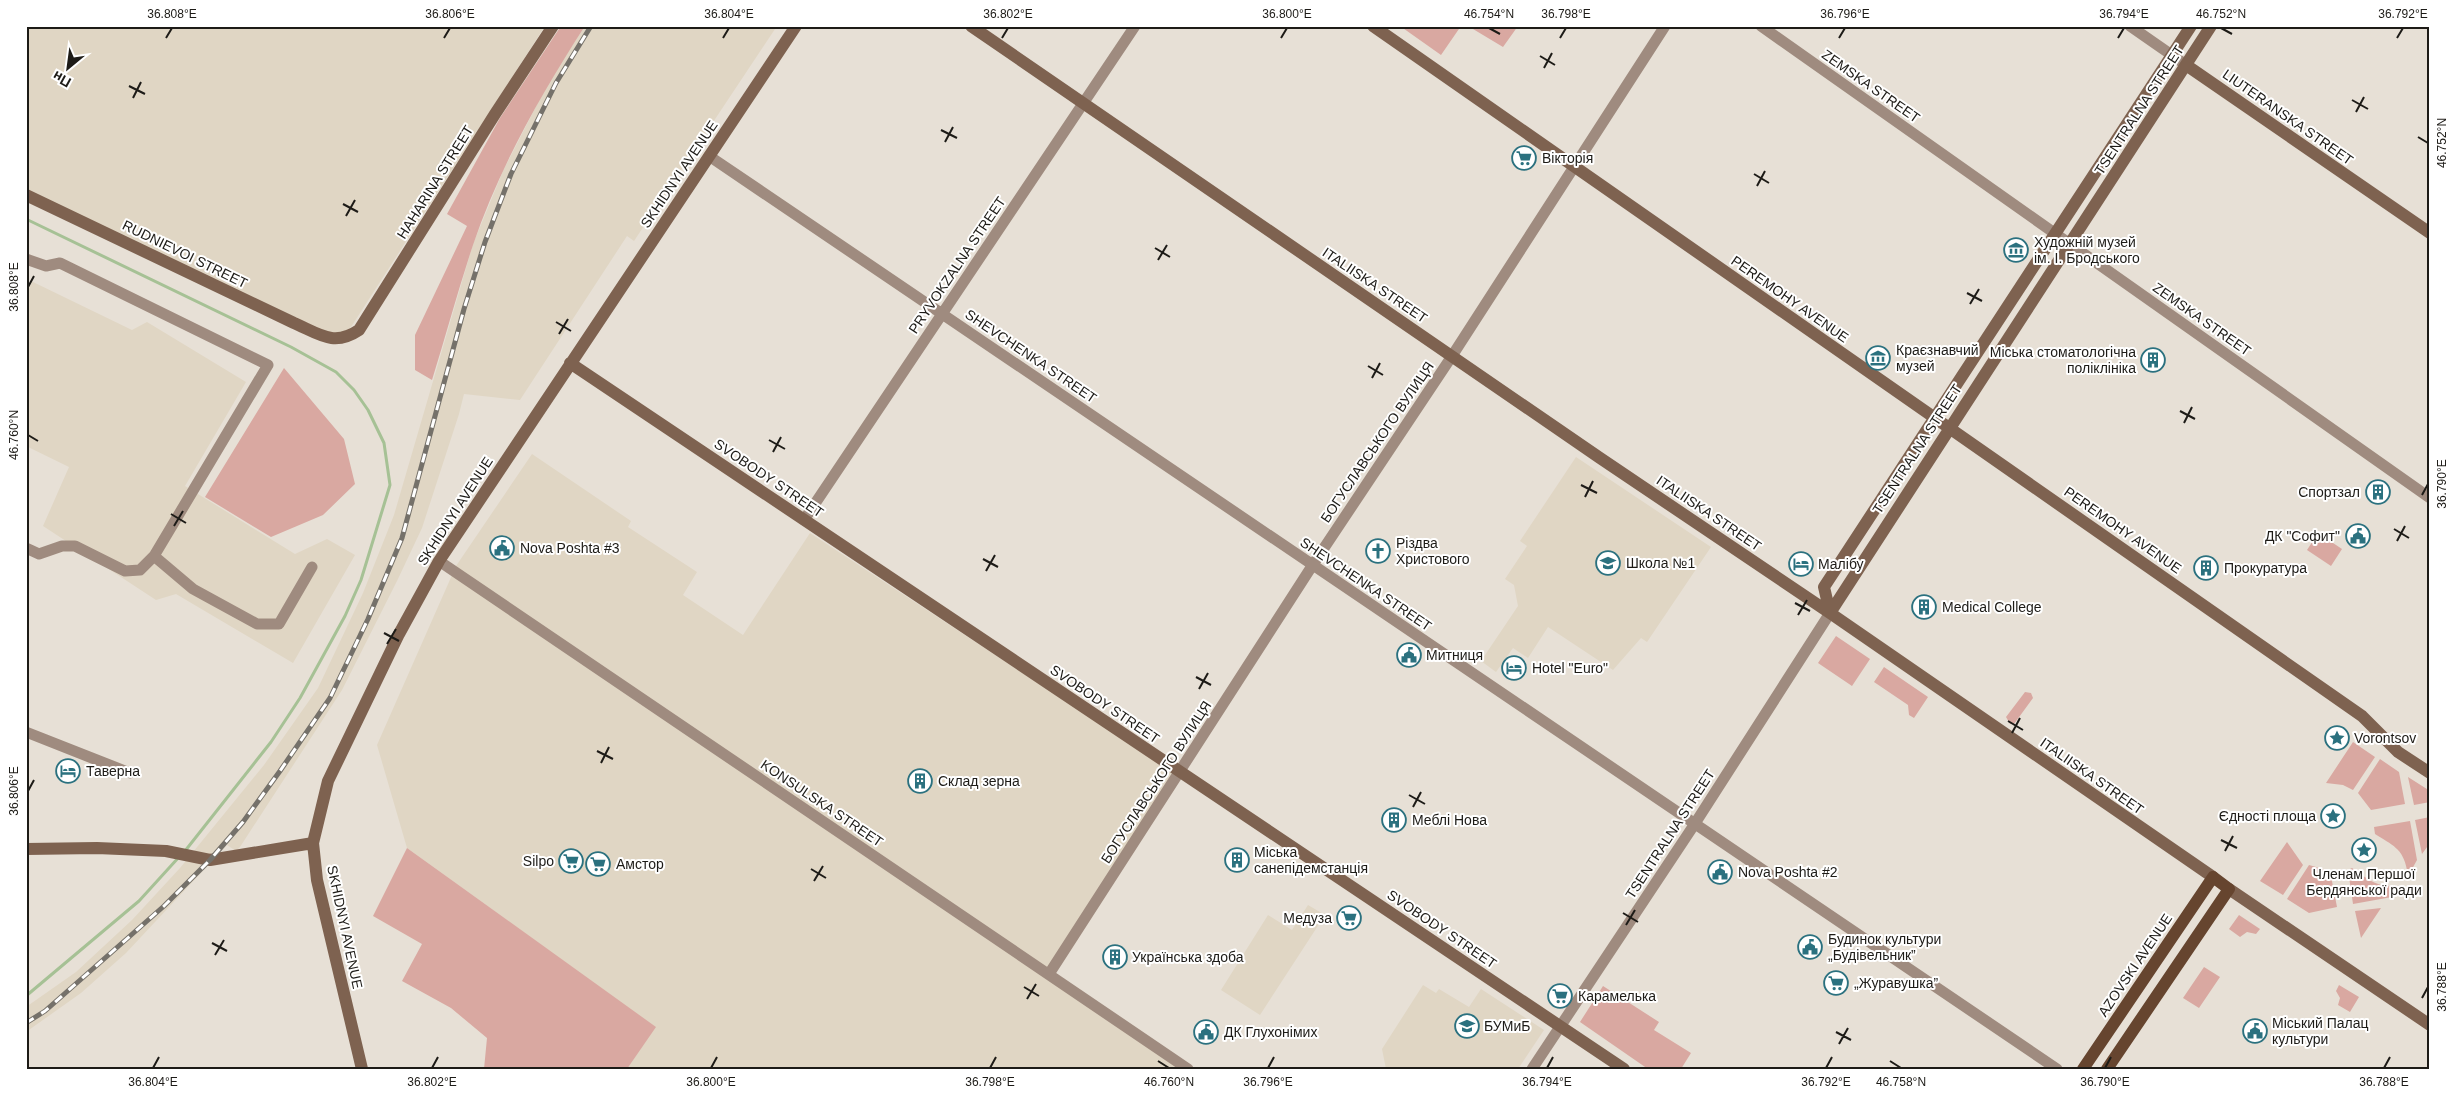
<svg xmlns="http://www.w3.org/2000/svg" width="2456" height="1095" font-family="Helvetica,sans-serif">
	<rect width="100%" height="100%" fill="#e7e0d6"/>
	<path fill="#e0d6c4" d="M26 26H545L351 327 343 333 332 335 26 190Z
		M585 26H777L634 241 627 236 520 400 464 394 459 414 422 528 397 581 342 690 240 847 236 851 227 845 126 953 81 993 26 1032V1007L76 972 132 920 180 868 264 765 318 688 363 593 394 515 473 244 503 171 549 81Z
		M31 281 132 330 147 322 246 382 185 486 295 554 327 539 355 555 293 663 176 594 156 600 43 526 69 467 26 446V291Z
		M532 454 631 521 628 527 697 572 683 595 743 635 810 533 1176 774 1044 977 1180 1069H627L655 1027 407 848 377 745 456 566Z
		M1576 457 1711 547 1647 642 1641 638 1613 670 1548 627 1528 658 1513 648 1496 672 1481 661 1518 606 1514 585 1505 579 1527 546 1520 541Z
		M1308 905 1325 915 1260 1015 1221 990 1268 915 1292 930Z
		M1423 985 1436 993 1439 989 1469 1007 1481 989 1544 1030 1518 1069H1386L1382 1049Z"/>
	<path fill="#d9a8a1" d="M561 26H585C541 94 499 168 473 245 458 290 446 335 432 380L415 370V335L467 226 447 214 500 118Z
		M1400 26H1461L1441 55Z
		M1468 26H1518L1503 47Z
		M284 368 344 439 355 484 323 515 271 537 205 497Z
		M2318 533 2342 549 2331 566 2307 550Z
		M1836 636 1870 659 1852 686 1818 663Z
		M1884 667 1928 697 1914 718 1909 715 1908 705 1874 682Z
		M2025 692 2031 693 2033 698 2014 724H2010L2006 717Z
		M2353 742 2375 757 2353 790 2343 785 2326 783Z
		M2380 759 2399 772 2405 804 2371 810 2358 793Z
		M2408 777 2430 791V802L2414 805Z
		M2430 817V843L2422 854 2415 820Z
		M2410 821 2417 860 2412 869 2407 870C2403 848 2392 845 2375 834L2374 827Z
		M2287 842 2303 865 2283 895 2260 881Z
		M407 848 656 1027 627 1069H484L487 1038 451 1008 402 981 422 944 373 916Z
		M2309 865 2330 871 2337 907 2309 913 2287 899Z
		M2352 868C2367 878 2378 889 2396 885L2398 889 2392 897 2353 904 2348 870Z
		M2381 908 2361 938 2355 911Z
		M2239 915 2260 929 2256 934 2247 932 2240 937 2229 929Z
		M2204 967 2220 977 2199 1008 2183 998Z
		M2339 985 2359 997 2350 1012 2338 1005 2340 998 2336 991Z
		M1603 986 1659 1022 1654 1030 1691 1053 1681 1069H1648L1580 1022Z"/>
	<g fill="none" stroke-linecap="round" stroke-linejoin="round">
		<path stroke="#a6c195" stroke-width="3" d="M26 219 291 347 336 372 354 390 368 410 384 443 390 485 361 580 345 616 300 698 271 742 185 851
			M26 996 139 901 179 857"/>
		<path stroke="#9f8b7f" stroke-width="11" d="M1761 26 2430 498
			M2130 26 2186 65
			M709 156 2057 1069
			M26 259 46 266 60 263 268 365 154 556 193 589 257 624H279L312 567
			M804 520 1135 26
			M26 548 39 554 62 546H75L125 571 140 570 154 556
			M439 561 1188 1069
			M26 732 130 773
			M1049 974 1312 566 1452 356 1665 26
			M1532 1069 1694 825 1830 613"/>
		<path stroke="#7e6250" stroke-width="12" d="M971 26 1600 458 1830 613 2213 877
			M1373 26 2362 716 2398 752 2430 773
			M2186 65 2430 233
			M26 195 294 323C319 334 334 347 359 330L495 114 553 26
			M570 363 1624 1069
			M1830 613 2211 26
			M1830 613 1824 587 2191 26
			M26 849 97 848 166 851 210 860 313 843
			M2229 889 2430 1025
			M362 1069 317 880 313 843 328 781 399 634 439 561 796 26"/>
		<path stroke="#66452f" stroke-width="12" d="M2083 1069 2213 877 2229 889 2107 1069"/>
		<g stroke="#75716a" stroke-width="5">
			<path id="rail" d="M26 1023 45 1011 164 906 210 860 243 822 280 771 330 698 368 619 402 538 464 309 485 242 511 174 556 83 591 26"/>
		</g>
		<use href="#rail" stroke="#fff" stroke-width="3" stroke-dasharray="9" stroke-linecap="butt"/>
	</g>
	<path fill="none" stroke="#1d1b17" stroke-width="2" d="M1489 28 1500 34M2221 28 2232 34M166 38 172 28M444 38 450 28M723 38 729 28M1002 38 1008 28M1281 38 1287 28M1560 38 1566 28M1839 38 1845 28M2118 38 2124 28M2397 38 2403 28M1540 56 1555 65M1544 68 1552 53M129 86 145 94M133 98 141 82M2352 100 2368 109M2356 112 2364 97M941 130 957 138M2418 137 2428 143M945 142 953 127M1754 174 1769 183M1757 186 1765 171M343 204 358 212M346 216 355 200M1155 248 1170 257M1158 260 1167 245M28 287 34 276M1967 293 1982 301M1970 304 1979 289M556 322 571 331M559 334 568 319M1368 366 1383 375M1372 378 1380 363M2180 411 2195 419M2184 423 2192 407M28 435 38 441M769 440 785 449M773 452 781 437M1581 485 1597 493M2422 495 2428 484M1585 497 1593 481M171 514 186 523M174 526 183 511M2394 529 2409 538M2397 541 2405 526M983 559 998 567M986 571 995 555M1795 603 1810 611M1798 615 1807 600M384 633 399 641M387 644 396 629M1196 677 1211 685M1199 689 1208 673M2008 721 2023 730M2012 733 2020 718M597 751 613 759M601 763 609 747M28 791 34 780M1409 795 1425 804M1413 807 1421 792M2221 840 2237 848M2225 851 2233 836M811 869 826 878M814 881 823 866M1623 913 1638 922M1626 925 1635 910M212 943 227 951M215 955 224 940M1024 987 1039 996M2422 998 2428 987M1027 999 1036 984M1836 1032 1851 1040M1839 1044 1848 1028M1158 1061 1169 1068M1890 1061 1901 1068M153 1068 159 1057M432 1068 438 1057M711 1068 717 1057M990 1068 996 1057M1268 1068 1274 1057M1547 1068 1553 1057M1826 1068 1832 1057M2105 1068 2111 1057M2384 1068 2390 1057"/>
	<defs>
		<g id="supermarket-ring" transform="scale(1.25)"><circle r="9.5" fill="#fff" stroke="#2b717f" stroke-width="1.5"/><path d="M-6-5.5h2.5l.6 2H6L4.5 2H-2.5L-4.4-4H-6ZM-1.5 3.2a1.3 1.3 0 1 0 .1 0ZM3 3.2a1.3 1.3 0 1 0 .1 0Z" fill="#2b717f"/></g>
		<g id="museum-ring" transform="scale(1.25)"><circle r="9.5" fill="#fff" stroke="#2b717f" stroke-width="1.5"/><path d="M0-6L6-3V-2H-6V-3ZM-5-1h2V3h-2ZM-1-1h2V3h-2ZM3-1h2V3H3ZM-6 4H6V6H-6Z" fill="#2b717f"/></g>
		<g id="building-ring" transform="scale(1.25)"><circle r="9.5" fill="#fff" stroke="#2b717f" stroke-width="1.5"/><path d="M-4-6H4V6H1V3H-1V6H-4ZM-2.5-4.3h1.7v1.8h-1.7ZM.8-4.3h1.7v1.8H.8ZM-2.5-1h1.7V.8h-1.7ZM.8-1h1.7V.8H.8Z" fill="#2b717f"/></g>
		<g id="civic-ring" transform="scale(1.25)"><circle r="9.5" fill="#fff" stroke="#2b717f" stroke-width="1.5"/><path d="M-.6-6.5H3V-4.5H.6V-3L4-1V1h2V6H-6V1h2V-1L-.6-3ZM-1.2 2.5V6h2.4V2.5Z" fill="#2b717f"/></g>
		<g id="church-ring" transform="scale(1.25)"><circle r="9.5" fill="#fff" stroke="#2b717f" stroke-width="1.5"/><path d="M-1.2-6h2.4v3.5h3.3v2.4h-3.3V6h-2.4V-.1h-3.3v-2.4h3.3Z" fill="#2b717f"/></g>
		<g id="school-ring" transform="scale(1.25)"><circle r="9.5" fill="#fff" stroke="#2b717f" stroke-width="1.5"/><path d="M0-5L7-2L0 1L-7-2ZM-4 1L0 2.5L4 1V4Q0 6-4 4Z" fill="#2b717f"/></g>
		<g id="hotel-ring" transform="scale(1.25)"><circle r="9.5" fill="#fff" stroke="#2b717f" stroke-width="1.5"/><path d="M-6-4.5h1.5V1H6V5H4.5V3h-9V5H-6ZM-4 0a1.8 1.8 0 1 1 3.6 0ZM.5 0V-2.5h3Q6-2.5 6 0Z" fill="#2b717f"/></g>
		<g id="sight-ring" transform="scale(1.25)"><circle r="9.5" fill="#fff" stroke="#2b717f" stroke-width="1.5"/><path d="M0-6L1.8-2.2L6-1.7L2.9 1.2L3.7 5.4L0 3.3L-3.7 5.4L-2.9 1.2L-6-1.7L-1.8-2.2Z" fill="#2b717f"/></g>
		<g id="university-ring" transform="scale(1.25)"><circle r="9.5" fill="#fff" stroke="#2b717f" stroke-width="1.5"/><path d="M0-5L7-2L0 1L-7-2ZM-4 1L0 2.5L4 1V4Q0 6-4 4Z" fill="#2b717f"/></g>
	</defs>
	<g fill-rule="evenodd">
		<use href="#supermarket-ring" x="1524" y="158"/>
		<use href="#museum-ring" x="2016" y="250"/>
		<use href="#museum-ring" x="1878" y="358"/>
		<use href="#building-ring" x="2153" y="360"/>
		<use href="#building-ring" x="2378" y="492"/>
		<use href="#civic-ring" x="2358" y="536"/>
		<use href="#civic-ring" x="502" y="548"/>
		<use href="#church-ring" x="1378" y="551"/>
		<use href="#school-ring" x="1608" y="563"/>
		<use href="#hotel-ring" x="1801" y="564"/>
		<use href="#building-ring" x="2206" y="568"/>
		<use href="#building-ring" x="1924" y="607"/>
		<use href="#civic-ring" x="1409" y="655"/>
		<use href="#hotel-ring" x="1514" y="668"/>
		<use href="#sight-ring" x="2337" y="738"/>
		<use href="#hotel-ring" x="68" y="771"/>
		<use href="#building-ring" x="920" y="781"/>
		<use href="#sight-ring" x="2333" y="816"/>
		<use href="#building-ring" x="1394" y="820"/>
		<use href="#sight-ring" x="2364" y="850"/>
		<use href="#building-ring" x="1237" y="860"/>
		<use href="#supermarket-ring" x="571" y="861"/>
		<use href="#supermarket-ring" x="598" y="864"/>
		<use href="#civic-ring" x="1720" y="872"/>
		<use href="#supermarket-ring" x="1349" y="918"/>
		<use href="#civic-ring" x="1810" y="947"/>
		<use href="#building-ring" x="1115" y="957"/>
		<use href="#supermarket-ring" x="1836" y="983"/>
		<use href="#supermarket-ring" x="1560" y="996"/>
		<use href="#university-ring" x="1467" y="1026"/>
		<use href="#civic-ring" x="2255" y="1031"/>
		<use href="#civic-ring" x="1206" y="1032"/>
	</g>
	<g text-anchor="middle" stroke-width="4" stroke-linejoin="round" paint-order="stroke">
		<g font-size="14" fill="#1d1b17" stroke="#fff">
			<text transform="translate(1871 86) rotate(35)" y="5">ZEMSKA STREET</text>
			<text transform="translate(2139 110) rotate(-57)" y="5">TSENTRALNA STREET</text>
			<text transform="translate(2288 117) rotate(35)" y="5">LIUTERANSKA STREET</text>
			<text transform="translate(679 174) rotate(-56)" y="5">SKHIDNYI AVENUE</text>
			<text transform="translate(435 182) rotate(-58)" y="5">HAHARINA STREET</text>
			<text transform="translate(185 254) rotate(26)" y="5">RUDNIEVOI STREET</text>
			<text transform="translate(957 265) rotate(-56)" y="5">PRYVOKZALNA STREET</text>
			<text transform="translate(1375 285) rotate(34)" y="5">ITALIISKA STREET</text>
			<text transform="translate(1790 299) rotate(35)" y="5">PEREMOHY AVENUE</text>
			<text transform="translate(2202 319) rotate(35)" y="5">ZEMSKA STREET</text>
			<text transform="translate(1031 356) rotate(34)" y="5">SHEVCHENKA STREET</text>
			<text transform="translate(1377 442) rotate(-56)" y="5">БОГУСЛАВСЬКОГО ВУЛИЦЯ</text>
			<text transform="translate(1917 449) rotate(-57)" y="5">TSENTRALNA STREET</text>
			<text transform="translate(769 478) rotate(34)" y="5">SVOBODY STREET</text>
			<text transform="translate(455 511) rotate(-57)" y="5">SKHIDNYI AVENUE</text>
			<text transform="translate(1709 513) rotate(34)" y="5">ITALIISKA STREET</text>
			<text transform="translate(2123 530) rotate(35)" y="5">PEREMOHY AVENUE</text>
			<text transform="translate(1366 584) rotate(34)" y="5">SHEVCHENKA STREET</text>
			<text transform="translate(1105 704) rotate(34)" y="5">SVOBODY STREET</text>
			<text transform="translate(2092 776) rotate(35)" y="5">ITALIISKA STREET</text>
			<text transform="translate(1156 782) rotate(-57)" y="5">БОГУСЛАВСЬКОГО ВУЛИЦЯ</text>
			<text transform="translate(822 803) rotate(34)" y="5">KONSULSKA STREET</text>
			<text transform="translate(1670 834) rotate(-57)" y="5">TSENTRALNA STREET</text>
			<text transform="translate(345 927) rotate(78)" y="5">SKHIDNYI AVENUE</text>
			<text transform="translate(1442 929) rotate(34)" y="5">SVOBODY STREET</text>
			<text transform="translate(2135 965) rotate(-56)" y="5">AZOVSKI AVENUE</text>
		</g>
		<g font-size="14" fill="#1d1b17" stroke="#fff" text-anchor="start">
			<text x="1542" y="163">Вікторія</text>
			<text x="2034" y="247">Художній музей<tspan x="2034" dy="16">ім. І. Бродського</tspan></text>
			<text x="1896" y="355">Краєзнавчий<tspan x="1896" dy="16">музей</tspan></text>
			<text x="2136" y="357" text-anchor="end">Міська стоматологічна<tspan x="2136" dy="16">поліклініка</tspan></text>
			<text x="2360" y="497" text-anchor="end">Спортзал</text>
			<text x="2340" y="541" text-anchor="end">ДК "Софит"</text>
			<text x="1396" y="548">Різдва<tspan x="1396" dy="16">Христового</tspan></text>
			<text x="520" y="553">Nova Poshta #3</text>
			<text x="1626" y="568">Школа №1</text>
			<text x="1818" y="569">Малібу</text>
			<text x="2224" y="573">Прокуратура</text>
			<text x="1942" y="612">Medical College</text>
			<text x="1426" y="660">Митниця</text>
			<text x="1532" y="673">Hotel "Euro"</text>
			<text x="2354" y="743">Vorontsov</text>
			<text x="86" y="776">Таверна</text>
			<text x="938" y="786">Склад зерна</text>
			<text x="2316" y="821" text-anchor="end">Єдності площа</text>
			<text x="1412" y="825">Меблі Нова</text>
			<text x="1254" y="857">Міська<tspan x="1254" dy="16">санепідемстанція</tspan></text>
			<text x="554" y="866" text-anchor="end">Silpo</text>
			<text x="616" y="869">Амстор</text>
			<text x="1738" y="877">Nova Poshta #2</text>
			<text x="2364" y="879" text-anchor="middle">Членам Першої<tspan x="2364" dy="16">Бердянської ради</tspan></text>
			<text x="1332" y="923" text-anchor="end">Медуза</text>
			<text x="1828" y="944">Будинок культури<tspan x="1828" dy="16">„Будівельник”</tspan></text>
			<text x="1132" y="962">Українська здоба</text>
			<text x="1854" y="988">„Журавушка”</text>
			<text x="1578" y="1001">Карамелька</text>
			<text x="2272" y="1028">Міський Палац<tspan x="2272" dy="16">культури</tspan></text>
			<text x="1484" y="1031">БУМиБ</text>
			<text x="1224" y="1037">ДК Глухонімих</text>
		</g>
	</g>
	<rect width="2456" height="1095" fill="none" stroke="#ffffff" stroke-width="55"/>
	<g transform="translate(68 68) rotate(209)" stroke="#ffffff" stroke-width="4" paint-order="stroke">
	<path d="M0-4L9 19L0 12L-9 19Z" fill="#1d1b17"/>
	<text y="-8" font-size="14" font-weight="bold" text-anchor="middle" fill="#1d1b17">Пн</text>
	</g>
	<rect x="28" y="28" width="2400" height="1040" fill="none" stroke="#1d1b17" stroke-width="2"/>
	<g font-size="12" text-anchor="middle" fill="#1d1b17">
		<text x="172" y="18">36.808°E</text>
		<text x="450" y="18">36.806°E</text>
		<text x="729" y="18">36.804°E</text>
		<text x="1008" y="18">36.802°E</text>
		<text x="1287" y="18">36.800°E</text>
		<text x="1489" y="18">46.754°N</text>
		<text x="1566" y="18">36.798°E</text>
		<text x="1845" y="18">36.796°E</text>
		<text x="2124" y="18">36.794°E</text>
		<text x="2221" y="18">46.752°N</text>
		<text x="2403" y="18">36.792°E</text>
		<text transform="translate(2442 143) rotate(-90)" y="4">46.752°N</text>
		<text transform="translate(14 287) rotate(-90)" y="4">36.808°E</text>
		<text transform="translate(14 435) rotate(-90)" y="4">46.760°N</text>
		<text transform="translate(2442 484) rotate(-90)" y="4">36.790°E</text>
		<text transform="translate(14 791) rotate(-90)" y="4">36.806°E</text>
		<text transform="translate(2442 987) rotate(-90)" y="4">36.788°E</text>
		<text x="153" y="1086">36.804°E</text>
		<text x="432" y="1086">36.802°E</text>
		<text x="711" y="1086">36.800°E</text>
		<text x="990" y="1086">36.798°E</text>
		<text x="1169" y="1086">46.760°N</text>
		<text x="1268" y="1086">36.796°E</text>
		<text x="1547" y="1086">36.794°E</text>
		<text x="1826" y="1086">36.792°E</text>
		<text x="1901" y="1086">46.758°N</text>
		<text x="2105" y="1086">36.790°E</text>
		<text x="2384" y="1086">36.788°E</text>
	</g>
</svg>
